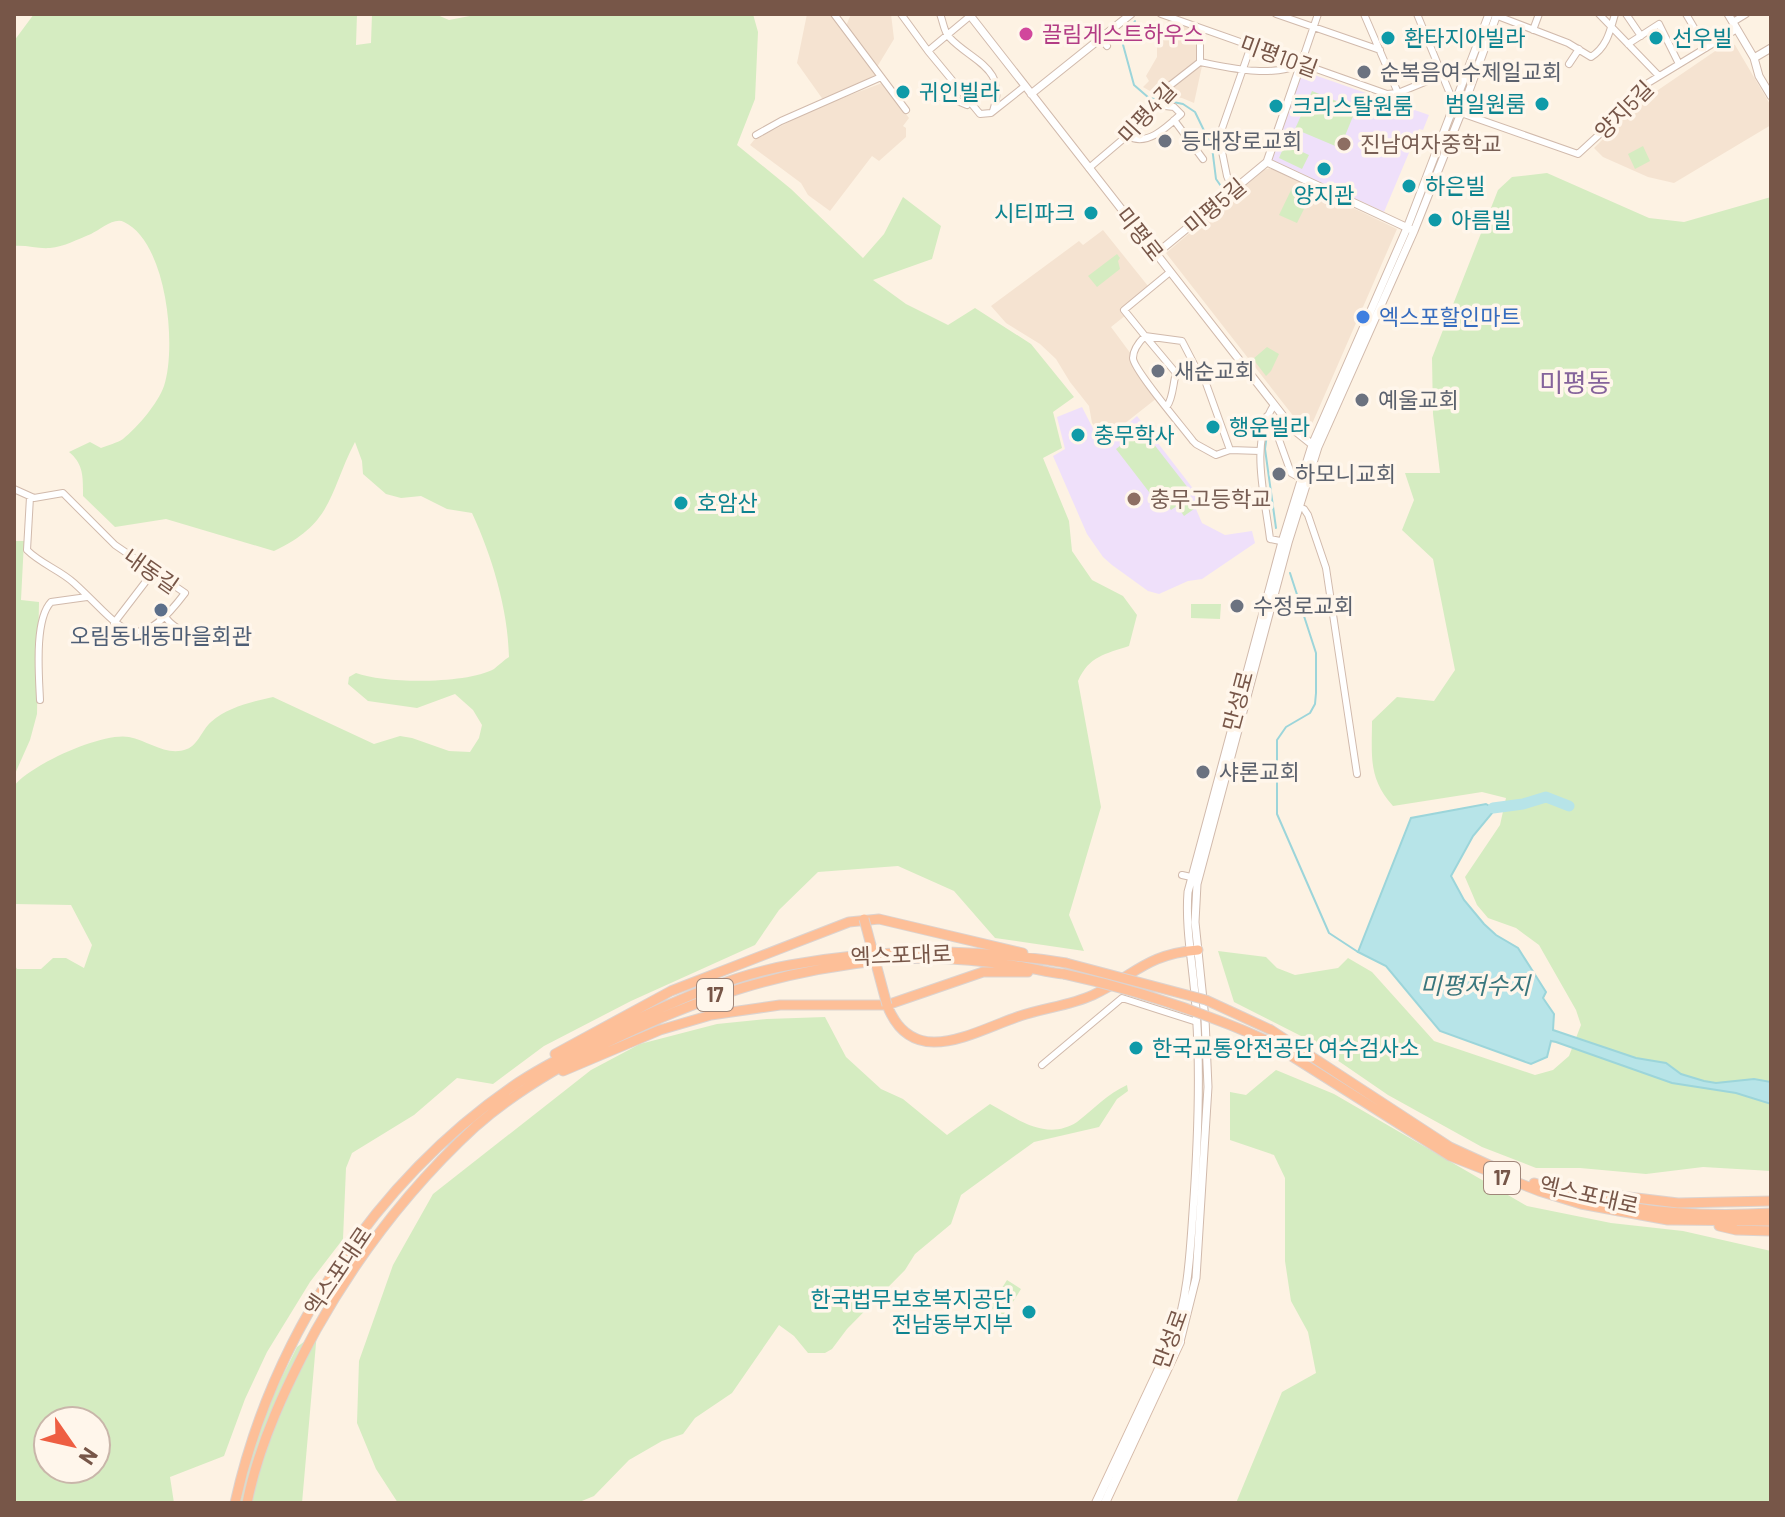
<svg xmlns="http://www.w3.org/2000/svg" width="1785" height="1517" font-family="Barlow,'Noto Sans KR',sans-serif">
	<rect width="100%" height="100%" fill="#fdf2e3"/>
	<path fill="#f5e3d1" d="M807 14H831L877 76 824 101 797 63Z
		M851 14H891L894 39 877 67 846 26Z
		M1169 19 1198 30V61L1202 66 1194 103 1182 98 1155 94 1143 87 1149 81 1146 76 1157 57V40Z
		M1727 43 1735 45 1771 106V125L1674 183 1648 177 1603 157 1594 148 1639 103Z
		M882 83 909 118 903 126 906 128V137L879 161 872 156 830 211 808 195 801 183 750 145 754 140 816 108Z
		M1270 168 1397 229 1312 424 1298 422 1166 253 1264 170Z
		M1103 230 1148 286 1122 309 1126 315 1111 327 1131 354 1134 368 1157 398 1105 439 1092 423 1089 406 1070 382 1056 359 1040 344 1006 323 991 306 1079 241 1083 245Z"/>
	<path fill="#efe0fa" d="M1303 71 1429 115 1423 130 1419 129 1384 212 1270 159Z
		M1082 407 1102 446 1137 416 1198 495 1196 509 1202 523 1225 535 1252 531 1255 543 1202 579 1188 581 1159 594 1148 591 1112 565 1103 557 1087 534 1053 456 1065 449 1057 417Z"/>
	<path fill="#d5ecc1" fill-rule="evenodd" d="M34 14H357L356 45 371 43 372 14H435L449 20 480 14H753L758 32 755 99 737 145 791 189 863 258 884 234 903 197 941 226 932 259 873 280 906 304 948 325 975 308 1031 344 1074 397 1053 412 1062 448 1043 458 1069 521 1072 551 1092 580 1123 596 1137 615 1129 646C1105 654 1089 656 1078 681L1101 807 1069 915 1084 951 995 938 954 891 898 866 818 872 779 910 755 945 631 1001 544 1046 493 1084 457 1078 414 1115 352 1153 346 1168 343 1239 310 1282 267 1352 245 1399 224 1456 170 1477 174 1503H14V964L17 969H41L53 958H66L84 968 92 945 71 905 14 904V786C30 765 102 732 129 737 149 741 167 757 187 749 198 745 202 730 211 722 228 707 251 702 273 697L374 744 400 736 412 738 449 751 470 752 479 738 482 725 473 710 455 694 417 708 368 701 348 684 349 677 356 673C385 684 467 684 494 669 499 665 504 660 509 657 508 609 492 556 472 513L447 509 421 496 401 498 386 494 363 474 362 461 355 442C329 492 334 523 274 551L166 519 115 527 83 496C83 478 84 464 69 452L90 442 101 448C108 445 117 443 123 439 138 427 158 403 164 386 177 347 167 242 124 222 114 217 100 230 91 234 78 239 64 247 50 248 38 249 27 245 14 246V41ZM48 1421H96V1469H48Z
		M1312 91 1356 109 1340 148 1295 129Z
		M1285 144 1309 155 1302 169 1279 158Z
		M1643 146 1650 161 1635 169 1628 154Z
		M1547 173 1649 218 1684 222 1771 197V1171L1703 1167 1646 1174 1580 1168H1536L1482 1147 1388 1095 1305 1038 1234 1002 1218 951 1266 957 1277 968 1295 975 1338 968 1348 958 1372 972 1434 1041 1535 1075 1553 1070 1569 1056 1581 1025 1576 1010 1539 945 1516 928 1488 918 1477 905 1465 877 1500 825 1506 798 1482 792 1393 806C1368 778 1372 757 1372 721L1397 697 1434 701 1455 670 1433 559 1402 530 1414 500 1405 473H1440L1433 414 1432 358 1498 190 1512 177Z
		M1293 186 1311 195 1297 223 1279 215Z
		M1117 254 1120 258 1118 261 1120 269 1097 287 1088 276Z
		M1267 347 1279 354 1271 371 1266 376 1253 359Z
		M1142 429 1192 493 1186 498 1194 509 1184 516 1177 506 1171 510 1161 497 1156 501 1116 449Z
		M14 541H24L21 600 39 602 37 714 30 740 14 776Z
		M1191 604H1221L1220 619 1191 618Z
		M825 1017 846 1057 881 1089 903 1099 947 1135 990 1104C1016 1118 1046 1142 1077 1122 1094 1109 1107 1094 1127 1085L1128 1091 1117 1099 1099 1127 1034 1142 961 1195 951 1224 915 1254 905 1270 847 1329 832 1349 825 1353H808L794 1336 779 1325 732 1393 695 1418 683 1434 662 1441 629 1460 594 1496 577 1503H398L376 1469 357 1423 359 1361 393 1265 433 1194 591 1070 640 1044 717 1024 767 1019Z
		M1276 1070 1334 1094 1527 1206 1611 1223 1683 1231 1771 1251V1503H1236L1282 1392 1316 1373 1308 1332 1291 1301 1285 1261V1178L1274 1155 1230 1140V1092L1246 1095Z
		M1007 1280 1021 1289 1004 1316 990 1307Z
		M317 1332 302 1503H238L264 1413 297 1347Z"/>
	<path fill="#b7e4e8" stroke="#9cd5da" stroke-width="2" d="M1486 804 1493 808V812L1473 836 1451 876 1464 900 1484 924 1496 935 1518 948 1546 992 1543 998 1554 1014 1553 1030 1636 1058 1666 1063 1681 1074 1704 1081 1716 1083 1754 1079 1771 1082V1104L1736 1093 1672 1083 1556 1042 1551 1041 1547 1057 1531 1064 1440 1031 1386 966 1358 952 1411 818Z"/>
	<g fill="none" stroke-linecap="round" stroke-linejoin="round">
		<path stroke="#9cd5da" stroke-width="2" d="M1135 21 1122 41 1134 85 1149 98 1156 99
			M1163 100 1183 104 1195 112 1212 147 1216 179 1225 192
			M1268 426 1265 449 1276 528
			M1290 573 1316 653V693L1315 704 1310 713 1286 727 1277 740V814L1329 933 1358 952"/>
		<path stroke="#b7e4e8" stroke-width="11" d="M1493 808 1523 804 1546 797 1569 806"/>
		<g stroke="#d1baac" stroke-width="8">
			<path id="minor" d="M834 14 906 110
				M901 14 928 51
				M940 14C943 21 944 32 949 37 972 62 1008 67 993 111
				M1161 14 1387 94 1398 93 1442 75
				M1276 14 1380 50
				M1364 14 1398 93
				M1417 14 1455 106 1461 113 1578 154 1627 109 1648 83 1737 29
				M1599 14 1659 76
				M1626 14 1641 36
				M1686 14 1706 48
				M1495 15 1568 43 1591 57C1607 47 1610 31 1615 14
				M970 16 928 51 980 114 991 113 1025 86
				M1733 22 1746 14
				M1200 28V62
				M1533 30 1539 14
				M1100 38 1107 46
				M1628 44 1659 24 1679 64
				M1569 64 1579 49
				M929 97H948L967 105
				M1174 120 1203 159
				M756 135 781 121 881 77
				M1128 136C1147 147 1167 127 1181 114L1174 107 1156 105
				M1089 168 1142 123 1168 87 1200 62C1231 68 1270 78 1301 64L1318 14
				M1233 190 1227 176 1219 137 1251 46
				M1170 272 1124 310 1145 336 1182 341 1195 366 1203 375 1230 450 1260 451
				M1274 405C1249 443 1265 496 1270 539L1285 542
				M1167 406C1173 399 1173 383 1176 373L1145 336C1139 342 1133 350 1133 358 1133 369 1184 429 1193 441L1196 444 1216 455 1230 450
				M1267 416 1277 434 1291 473 1302 479
				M14 489 34 498 63 493 115 545 185 593C133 662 122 626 74 583 60 570 41 564 27 550L30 497
				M1295 506 1304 509 1308 515 1326 568 1357 774
				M166 618C175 630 188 633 199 642
				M114 623 153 572
				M40 700C39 676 34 620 51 602L87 597
				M1182 875 1191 877
				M1042 1065 1122 998 1197 1022"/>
		</g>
		<g stroke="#d1baac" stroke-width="9">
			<path id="tertiary" d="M969 14 1294 430 1314 446
				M1728 14 1754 58 1759 76 1771 96
				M1754 58 1771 48
				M1031 94 1131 14
				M1267 162 1410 229
				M1156 254 1267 162 1301 64
				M1173 1339C1188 1298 1190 1255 1193 1212 1198 1144 1201 1077 1196 1009 1194 969 1185 931 1188 892L1282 542 1312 445 1407 228 1489 14
				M1180 1342 1196 1278 1208 1087 1205 1019 1195 922 1197 884 1288 543 1318 447 1414 231 1461 113 1497 14"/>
		</g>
		<g stroke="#d5baa9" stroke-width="10">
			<path id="secondary" d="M1096 1503 1173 1339
				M1105 1503 1180 1342"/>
		</g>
		<g stroke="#dcd3cf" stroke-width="11">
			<path id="trunk" d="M887 1005C912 1070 971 1033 1017 1017 1042 1008 1069 1006 1093 995 1135 975 1147 954 1198 950
				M1271 1030 1450 1147 1509 1174
				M1266 1040 1450 1156 1539 1191 1581 1204 1668 1220 1771 1221
				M555 1054 671 991 849 922 879 919 1023 953
				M563 1071 660 1030 711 1015 780 1005H887L983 972H1028
				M1534 1183C1609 1210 1692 1218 1771 1213
				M1587 1192 1678 1203 1771 1201
				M1719 1226 1736 1230 1771 1231
				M235 1503C272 1336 377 1178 519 1082 553 1060 589 1043 625 1025 677 1000 733 975 790 965 882 948 974 948 1066 963
				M247 1503C259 1443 287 1384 316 1330 358 1255 413 1184 476 1126 516 1091 561 1065 608 1042 703 996 780 971 884 960 928 956 973 959 1017 966 1033 968 1048 973 1064 974"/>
		</g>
		<use href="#minor" stroke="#fff" stroke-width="6"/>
		<use href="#tertiary" stroke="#fff" stroke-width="7"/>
		<use href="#secondary" stroke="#fff" stroke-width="8"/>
		<use href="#trunk" stroke="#fdbf98" stroke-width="9"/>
		<g stroke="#dcd3cf" stroke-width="11" stroke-linecap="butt">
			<path id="trunk-bridge" d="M864 919 887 1005
				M1066 963 1206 1000 1271 1030
				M1064 974C1134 989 1200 1011 1266 1040"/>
		</g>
		<use href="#trunk-bridge" stroke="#fdbf98" stroke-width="9"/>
	</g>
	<circle fill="#d1479c" stroke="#fff6eb" stroke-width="3" cx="1026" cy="34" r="8"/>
	<g fill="#0f9aa8" stroke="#fff6eb" stroke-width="3">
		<circle cx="1388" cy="38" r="8"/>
		<circle cx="1656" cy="38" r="8"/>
		<circle cx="903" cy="92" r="8"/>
		<circle cx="1542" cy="104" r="8"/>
		<circle cx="1276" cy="106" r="8"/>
		<circle cx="1324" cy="169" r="8"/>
		<circle cx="1409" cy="186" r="8"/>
		<circle cx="1091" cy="213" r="8"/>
		<circle cx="1435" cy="220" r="8"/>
		<circle cx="1213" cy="427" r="8"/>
		<circle cx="1078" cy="435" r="8"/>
		<circle cx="681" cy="503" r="8"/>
		<circle cx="1136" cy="1048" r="8"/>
		<circle cx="1029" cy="1312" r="8"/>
	</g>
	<g fill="#6b7280" stroke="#fff6eb" stroke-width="3">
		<circle cx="1364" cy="72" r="8"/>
		<circle cx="1165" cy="141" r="8"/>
		<circle cx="1158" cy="371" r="8"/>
		<circle cx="1362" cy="400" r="8"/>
		<circle cx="1279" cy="474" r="8"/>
		<circle cx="1237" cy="606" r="8"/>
		<circle cx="1203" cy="772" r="8"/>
	</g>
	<g fill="#8d6e63" stroke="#fff6eb" stroke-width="3">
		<circle cx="1344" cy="144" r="8"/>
		<circle cx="1134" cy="499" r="8"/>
	</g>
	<circle fill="#3f7fe0" stroke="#fff6eb" stroke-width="3" cx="1363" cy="317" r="8"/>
	<circle fill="#5c6f8a" stroke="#fff6eb" stroke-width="3" cx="161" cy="610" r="8"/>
	<g text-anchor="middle" stroke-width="7" stroke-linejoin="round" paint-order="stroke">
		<g fill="#fff6eb" stroke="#a08679" stroke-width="2">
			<rect x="697" y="979" width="36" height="32" rx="6"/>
			<rect x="1484" y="1162" width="36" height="32" rx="6"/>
		</g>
		<g font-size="20" font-weight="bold" fill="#775648">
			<text x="715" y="1002">17</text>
			<text x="1502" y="1185">17</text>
		</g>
		<g font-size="22" fill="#b23c85" stroke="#fff6eb" text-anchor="start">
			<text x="1042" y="42">끌림게스트하우스</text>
		</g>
		<g font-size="22" fill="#0d838f" stroke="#fff6eb" text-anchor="start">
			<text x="1404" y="46">환타지아빌라</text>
			<text x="1672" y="46">선우빌</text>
			<text x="919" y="100">귀인빌라</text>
			<text x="1526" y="112" text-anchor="end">범일원룸</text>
			<text x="1292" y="114">크리스탈원룸</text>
			<text x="1425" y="194">하은빌</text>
			<text x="1324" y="203" text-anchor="middle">양지관</text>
			<text x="1075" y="221" text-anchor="end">시티파크</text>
			<text x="1451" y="228">아름빌</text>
			<text x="1229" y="435">행운빌라</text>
			<text x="1094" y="443">충무학사</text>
			<text x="697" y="511">호암산</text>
			<text x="1152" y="1056">한국교통안전공단 여수검사소</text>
			<text x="1013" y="1307" text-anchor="end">한국법무보호복지공단<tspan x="1013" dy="25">전남동부지부</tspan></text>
		</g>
		<g font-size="22" fill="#775648" stroke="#fff6eb">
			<text transform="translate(1279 56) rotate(20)" y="8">미평10길</text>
			<text transform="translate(1624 110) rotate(-45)" y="8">양지5길</text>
			<text transform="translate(1147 113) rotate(-47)" y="8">미평4길</text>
			<text transform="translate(1215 206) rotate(-40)" y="8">미평5길</text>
			<text transform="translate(1140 234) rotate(52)" y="8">미평로</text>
			<text transform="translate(151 571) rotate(35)" y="8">내동길</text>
			<text transform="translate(1238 701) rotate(-75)" y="8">만성로</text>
			<text transform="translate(901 955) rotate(-2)" y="8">엑스포대로</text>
			<text transform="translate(1589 1195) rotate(13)" y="8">엑스포대로</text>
			<text transform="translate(338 1271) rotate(-56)" y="8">엑스포대로</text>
			<text transform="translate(1170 1339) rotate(-70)" y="8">만성로</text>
		</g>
		<g font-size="22" fill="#5b616d" stroke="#fff6eb" text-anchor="start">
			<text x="1380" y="80">순복음여수제일교회</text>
			<text x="1181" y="149">등대장로교회</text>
			<text x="1174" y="379">새순교회</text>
			<text x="1378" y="408">예울교회</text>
			<text x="1295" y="482">하모니교회</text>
			<text x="1253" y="614">수정로교회</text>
			<text x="1219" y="780">샤론교회</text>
		</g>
		<g font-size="22" fill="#785e54" stroke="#fff6eb" text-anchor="start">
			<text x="1360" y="152">진남여자중학교</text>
			<text x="1150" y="507">충무고등학교</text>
		</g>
		<g font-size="22" fill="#366cbe" stroke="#fff6eb" text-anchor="start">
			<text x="1379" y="325">엑스포할인마트</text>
		</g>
		<g font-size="22" fill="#4e5e75" stroke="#fff6eb">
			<text x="161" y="644">오림동내동마을회관</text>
		</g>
		<g font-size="24" font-style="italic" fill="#3a767d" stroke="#fff6eb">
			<text x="1475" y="994">미평저수지</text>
		</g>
		<g font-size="26" fill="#85639b" stroke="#fff6eb">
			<text x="1575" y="392">미평동</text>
		</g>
	</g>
	<rect width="1785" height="1517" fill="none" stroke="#775648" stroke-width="32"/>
	<g transform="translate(72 1445) rotate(124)"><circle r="38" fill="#fff6eb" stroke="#c9b6aa" stroke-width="2"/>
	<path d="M0-6L14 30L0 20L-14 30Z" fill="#ee5e42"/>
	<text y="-12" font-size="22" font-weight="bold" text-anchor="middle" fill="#775648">N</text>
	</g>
</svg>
